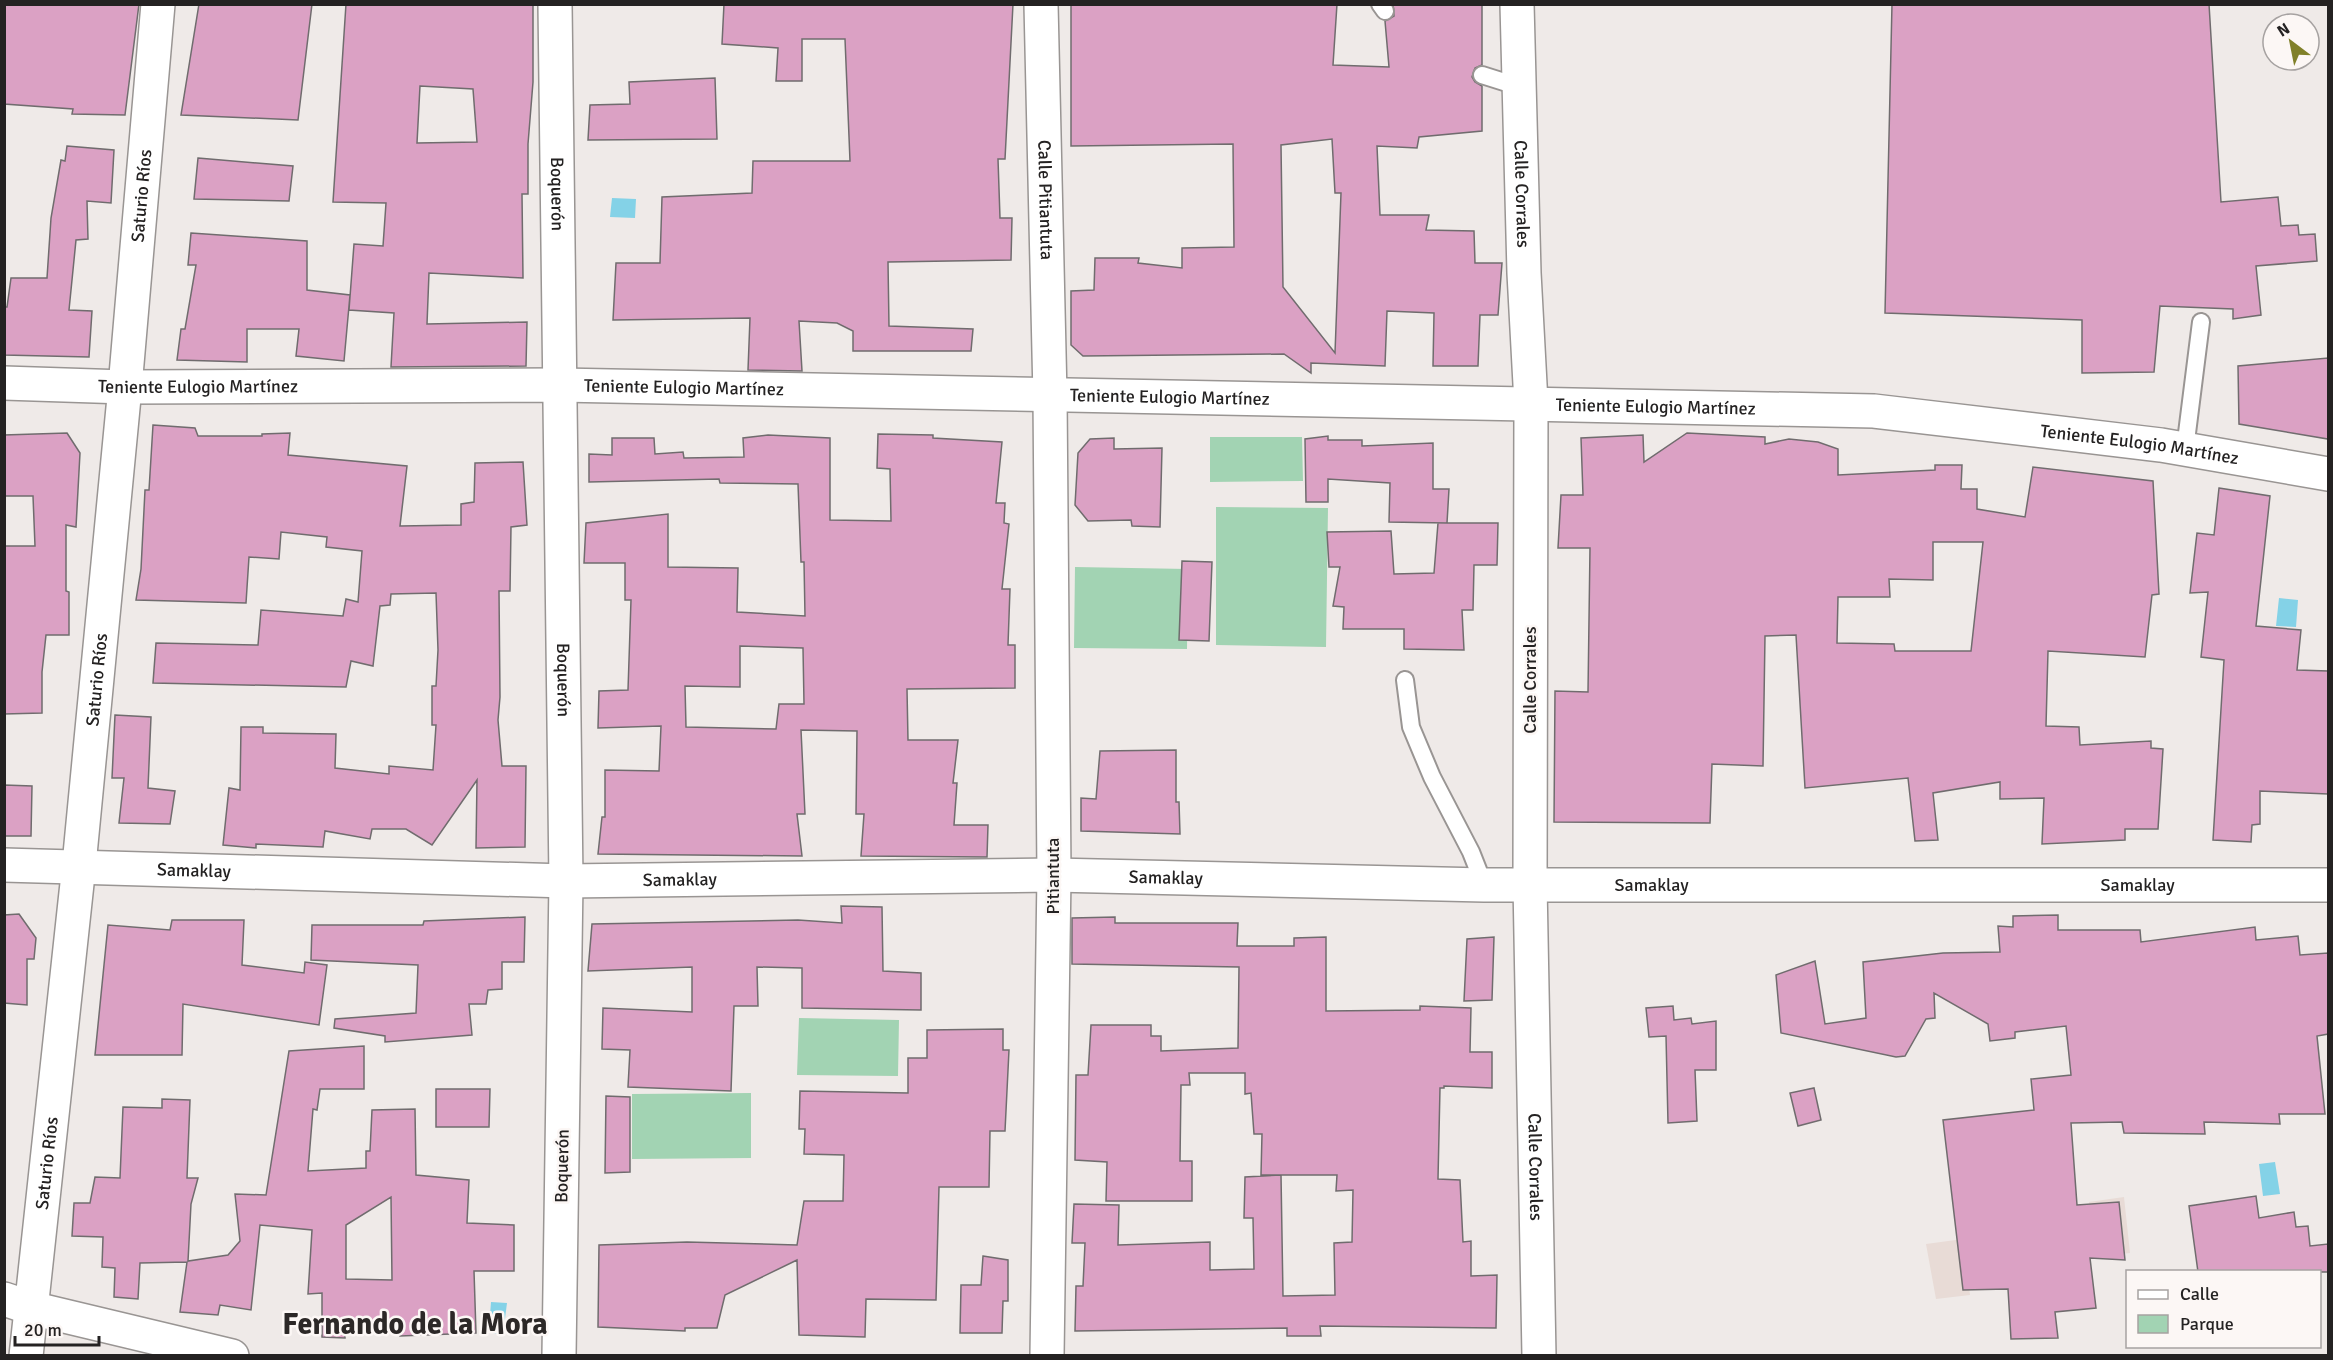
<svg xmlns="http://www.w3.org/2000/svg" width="2333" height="1360" font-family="Signika,sans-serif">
	<rect width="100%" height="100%" fill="#efeae8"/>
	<path fill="#e8dbd6" d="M2124 1197 2130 1253 2097 1257 2089 1202Z
		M1963 1239 1970 1295 1936 1299 1926 1244Z"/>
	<path fill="#a2d3b3" d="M1210 437H1302L1303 481 1210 482Z
		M1216 507 1328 508 1326 647 1216 645Z
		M1075 567 1188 569 1187 649 1074 648Z
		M799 1018 899 1020 898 1076 797 1075Z
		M751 1093V1158L632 1159V1094Z"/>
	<path fill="#84d2e7" d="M612 198 636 199 635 218 610 217Z
		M2279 598 2298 600 2296 627 2276 626Z
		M2275 1162 2280 1194 2263 1196 2259 1164Z
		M491 1302 507 1303 503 1334 482 1332 485 1315H490Z"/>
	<path fill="#dba1c4" stroke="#706c6e" stroke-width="1.5" fill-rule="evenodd" d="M4 4H139L125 115 72 114 73 109 4 104Z
		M199 4H312L298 120 181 115Z
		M346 4H533V82L528 144V194H522L523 278 429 273 427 324 527 322 526 366 391 367 394 313 349 310 354 244 383 246 386 203 333 202ZM420 86 473 89 477 142 417 143Z
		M724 4H1013L1005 159H998L1000 218H1012L1011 260 888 262 889 326 973 329 971 351H853V331L837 323 799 321 802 371 748 370 750 318 613 320 616 263H660L662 197 752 193 753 161H850L845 39H802V81H776L778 48 722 44Z
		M1071 4H1337L1333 65 1389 67 1385 21 1394 16 1393 4H1482V65L1475 68 1472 77 1475 82 1482 86V131L1419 137 1417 148 1377 146 1380 215H1429L1426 230 1474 231 1475 263H1502L1498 315H1480L1478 366H1433L1434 313 1387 311 1385 366 1311 363V373L1284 354 1083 356 1071 345V291L1094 290 1095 258H1139L1138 263 1182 268V248L1234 247 1233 144 1071 146ZM1332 139 1335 193H1341L1335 353 1283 287 1281 145Z
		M1892 4H2209L2221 202 2278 197 2281 226 2298 225 2299 235 2315 234 2317 261 2256 266 2261 315 2233 319V309L2160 306 2154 372 2082 373V320L1885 313Z
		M715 78 717 139 588 140 590 105 630 104 629 82Z
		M67 146 114 150 111 203 87 201 88 239 76 240 69 310 92 311 89 357 4 355V307H7L11 278H47L51 218 61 160 65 161Z
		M198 158 293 166 289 201 194 199Z
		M191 233 307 241V290L350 295 344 361 296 356 299 329H247V362L177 360 181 329H185L196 265H188Z
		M2328 358V439L2239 424 2238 366Z
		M153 425 195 428 198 436H262V434L290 433 288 455 407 466 400 526 461 525V504L474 502 475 463 523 462 527 525 511 527 510 591H499L500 697 498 720 502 766H526L525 847 476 848 477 780 432 845 406 829H372L370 839 325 831 323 847 256 844V848L223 845 229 788 240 790 241 727H263V733L336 734 335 768 389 774V766L433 770 436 725H432V686H436L438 650 436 593 391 594 390 605 380 606 373 666 351 661 346 687 153 683 156 643 258 645 261 610 343 616 346 599 358 602 362 551 326 547 327 537 281 532 279 559 249 557 246 603 136 600 141 569 145 490H149Z
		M67 433 80 453 76 527 66 525V591L69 592V635H46L42 672V713L4 714V546H35L33 496H4V435Z
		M1687 433 1765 437V444L1789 439 1818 442 1838 449V475L1935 470V465H1962L1961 489H1977V509L2025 517 2033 467 2153 481 2159 594 2152 595 2145 657 2048 651 2046 726 2079 727 2080 745 2151 741V748L2163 749 2158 829H2125V840L2042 844 2044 798 2000 799V782L1933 793 1938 840 1915 841 1908 778 1805 788 1796 635 1765 636 1763 766 1712 764 1710 823 1554 822 1555 691 1588 692 1590 548H1558L1561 495H1583L1581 438 1643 435 1644 462ZM1933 542H1983L1971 651H1895L1894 644 1837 643 1838 597H1890L1889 579 1933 580Z
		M878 434 933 435V438L1002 442 996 503H1005L1004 523 1009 524 1002 589H1010L1008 645H1015V688L907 689 908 740H958L953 783H957L954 825H988L987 857 861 856 864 814H856L857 731 801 730 805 814H797L802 856 598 854 602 817H605V770L659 771 661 726 598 728 599 691 628 690 631 600H625V563H584L586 523 668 514V567L738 568 737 612 805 616 804 562H801L798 484 720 483 719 479 589 482V454L612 455V438H654L655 454 683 452 684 458 744 457 743 438 768 435 830 438V520L891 521 890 469 877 468ZM740 646 803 648 804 704H779L776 729 686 727 685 686 740 687Z
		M1328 436V440H1362V446L1433 443V489H1449L1447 523 1389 522 1390 483 1328 479V502H1306L1305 439Z
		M1114 438V449L1162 448 1160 527 1132 526 1131 520 1088 521 1075 505 1078 453 1090 439Z
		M2219 488 2270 496 2256 626 2301 630 2297 670 2328 671V794L2260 791V824L2252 825 2251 842 2213 840 2224 660 2201 657 2208 592 2190 593 2197 533 2214 535Z
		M1438 523H1498L1497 565H1474L1473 610H1462L1464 650 1404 649V629H1343L1344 607 1333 606 1340 567H1329L1327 532 1391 531 1394 574 1434 573Z
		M1182 561 1212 562 1209 641 1179 640Z
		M115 715 151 717 148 788 175 791 170 824 119 823 124 778H112Z
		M1176 750V802H1179L1180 834 1081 831V798L1096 799 1100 751Z
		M4 785 32 786 31 836H4Z
		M841 906 882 907 883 971 921 973V1010L802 1008V968L757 967 758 1006H734L731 1091 628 1087 630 1050 602 1049 603 1008 692 1012V967L588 971 592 924 798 920 842 923Z
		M19 914 36 938 34 959H27V1005L4 1003V915Z
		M2058 915V930H2140L2141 942 2255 927 2256 940 2298 936 2300 955 2328 953V1034L2317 1036 2325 1114H2279L2280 1124 2204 1122 2205 1134 2124 1133 2122 1122 2071 1123 2077 1205 2119 1202 2125 1260 2090 1258 2096 1308 2055 1312 2058 1338 2011 1339 2008 1289 1963 1290 1943 1120 2034 1110 2031 1079 2071 1075 2066 1026 2015 1032V1038L1990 1041 1988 1024 1934 993 1935 1018 1926 1019 1905 1056 1896 1057 1781 1033 1776 975 1815 961 1825 1024 1866 1018 1863 962 1943 953 2000 952 1998 926 2013 927V916Z
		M525 917 524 962H502V989L488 990 486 1004H469L472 1035 385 1042V1036L334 1028 335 1019 416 1013 418 965 311 960 312 925H423L424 921Z
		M1115 917V923H1238L1237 946H1294V938L1326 937V1011L1420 1010V1006L1471 1008 1470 1052H1492V1088L1444 1086V1088H1440L1438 1179 1460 1180 1463 1242 1471 1241V1276L1497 1275 1496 1328 1320 1326 1321 1336H1287V1328L1075 1331 1076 1286H1083L1085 1243H1072L1074 1204 1119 1205 1118 1245 1210 1242V1270L1254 1269 1253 1218H1244L1245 1177 1281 1175 1283 1296 1335 1295 1334 1243 1352 1242 1353 1190 1336 1191 1337 1175H1261L1262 1134H1254L1251 1093 1245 1094V1073H1189L1190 1085H1181L1180 1161H1192V1201H1106L1107 1162 1075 1160 1076 1075H1088L1091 1025H1151V1036H1161V1051L1238 1048 1239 967 1072 964V918Z
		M172 920H244L242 965 304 973 305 962 327 965 319 1025 183 1004 182 1055H95L108 925 170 930Z
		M1494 937 1492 1000 1464 1001 1467 939Z
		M1673 1006 1674 1020 1691 1018 1692 1024 1716 1021V1070H1695L1697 1121 1668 1123 1666 1036 1649 1037 1646 1008Z
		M1003 1029V1050H1009L1005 1131H990L989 1187H939L936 1300 866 1299 865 1337 799 1335 797 1260 725 1295 717 1328H685V1331L598 1327 599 1245 687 1242 797 1245 804 1201H843L844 1155 804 1154 805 1129H799L800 1091 908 1093V1058H927V1030Z
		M364 1046V1089H320L317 1110 313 1109 308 1171 366 1168V1151H370L372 1110 415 1109 416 1175 469 1180 467 1223 514 1225V1271H474L476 1333 400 1336 399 1326 345 1329V1338L322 1337V1293L308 1294 312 1230 260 1225 251 1310 220 1305 218 1315 180 1312 187 1262 140 1263 138 1299 114 1297 115 1268 102 1267 103 1237 72 1236 74 1203H90L95 1177 120 1178 123 1107 162 1108V1099L190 1100 187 1178H198L191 1204 188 1261 228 1255 240 1241 235 1194 266 1195 289 1051ZM391 1197 392 1280 346 1279V1225Z
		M1814 1088 1821 1120 1798 1126 1790 1093Z
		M436 1089H490L489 1127H436Z
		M606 1096 630 1097V1172L605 1173Z
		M2256 1196 2259 1218 2294 1212 2296 1227 2308 1226 2310 1246 2328 1244V1272H2198L2189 1206Z
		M983 1256 1008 1260V1301H1003L1002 1333H960L961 1285H981Z"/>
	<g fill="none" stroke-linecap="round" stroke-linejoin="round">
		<g stroke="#999593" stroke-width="20">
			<path id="lane" d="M1380 4 1385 11
				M1482 75 1520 87
				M2185 449 2201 322
				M1405 680 1411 727 1432 777 1471 852 1484 885"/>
		</g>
		<g stroke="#999593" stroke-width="36">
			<g id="street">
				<path id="s1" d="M555 4 566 881 559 1356"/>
				<path id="s2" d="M1531 403 1530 884 1539 1356"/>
				<path id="s3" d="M4 865 566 881 1054 875 1484 885H2328"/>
			</g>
		</g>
		<g stroke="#999593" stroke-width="36">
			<g id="secondary">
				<path id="s4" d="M1041 4 1050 396 1054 875 1047 1356"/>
				<path id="s5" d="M1517 4 1524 273 1531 403"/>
				<path id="s6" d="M4 383 125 387 560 385 1874 411 2161 445 2328 474"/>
				<path d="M4 1299 31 1308 232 1356"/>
				<path id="s7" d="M26 1356 79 865 125 387 158 4"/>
			</g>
		</g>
		<use href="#lane" stroke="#fff" stroke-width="16"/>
		<use href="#street" stroke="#fff" stroke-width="33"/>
		<use href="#secondary" stroke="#fff" stroke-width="33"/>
	</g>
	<g text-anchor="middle" stroke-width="5" stroke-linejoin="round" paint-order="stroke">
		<g font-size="18" fill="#242222" stroke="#fcf7f5">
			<text dy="6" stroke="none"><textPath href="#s1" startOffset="190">Boquerón</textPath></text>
			<text dy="6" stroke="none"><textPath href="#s5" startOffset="190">Calle Corrales</textPath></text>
			<text dy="6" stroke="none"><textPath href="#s7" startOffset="1166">Saturio Ríos</textPath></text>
			<text dy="6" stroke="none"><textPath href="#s4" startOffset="196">Calle Pitiantuta</textPath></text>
			<text dy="6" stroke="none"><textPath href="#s6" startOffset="194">Teniente Eulogio Martínez</textPath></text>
			<text dy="6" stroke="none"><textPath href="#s6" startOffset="680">Teniente Eulogio Martínez</textPath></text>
			<text dy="6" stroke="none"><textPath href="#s6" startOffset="1166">Teniente Eulogio Martínez</textPath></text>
			<text dy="6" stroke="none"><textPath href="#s6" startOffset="1652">Teniente Eulogio Martínez</textPath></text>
			<text dy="6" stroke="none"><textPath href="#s6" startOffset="2138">Teniente Eulogio Martínez</textPath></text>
			<text dy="6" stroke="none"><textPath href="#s7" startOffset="680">Saturio Ríos</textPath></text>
			<text dy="6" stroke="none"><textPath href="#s1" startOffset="676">Boquerón</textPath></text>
			<text transform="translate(1530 680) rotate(-90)" y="6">Calle Corrales</text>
			<text dy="6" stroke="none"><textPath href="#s3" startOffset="190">Samaklay</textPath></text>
			<text transform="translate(1053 876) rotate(-90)" y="6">Pitiantuta</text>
			<text dy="6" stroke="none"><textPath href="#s3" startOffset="1162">Samaklay</textPath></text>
			<text dy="6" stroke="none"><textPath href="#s3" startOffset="676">Samaklay</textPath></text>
			<text dy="6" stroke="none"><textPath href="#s3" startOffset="1648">Samaklay</textPath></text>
			<text dy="6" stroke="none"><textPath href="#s3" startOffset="2134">Samaklay</textPath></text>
			<text dy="6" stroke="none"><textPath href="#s7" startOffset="194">Saturio Ríos</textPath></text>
			<text transform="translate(562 1166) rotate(-89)" y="6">Boquerón</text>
			<text dy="6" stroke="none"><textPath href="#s2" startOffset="764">Calle Corrales</textPath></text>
		</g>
		<g font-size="30" font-weight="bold" fill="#2c2827" stroke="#fcf7f5">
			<text x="415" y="1334">Fernando de la Mora</text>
		</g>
	</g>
	<rect width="2333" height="1360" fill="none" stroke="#242222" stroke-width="12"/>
	<rect x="2126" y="1270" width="195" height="78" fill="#fcf7f5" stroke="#a6a2a1" stroke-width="1.5"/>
	<rect x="2138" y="1290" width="30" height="9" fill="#ffffff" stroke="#a6a2a1" stroke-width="1.5"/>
	<text x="2180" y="1300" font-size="18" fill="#242222">Calle</text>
	<rect x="2138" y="1315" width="30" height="18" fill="#a2d3b3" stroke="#a6a2a1" stroke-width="1.5"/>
	<text x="2180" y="1330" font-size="18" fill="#242222">Parque</text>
	<g transform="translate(2291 42) rotate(328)"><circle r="28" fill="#fcf7f5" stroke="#a6a2a1" stroke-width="1.5"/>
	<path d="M0-4.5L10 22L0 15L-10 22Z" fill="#808029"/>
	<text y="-9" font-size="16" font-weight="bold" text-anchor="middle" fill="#242222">N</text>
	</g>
	<path d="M15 1336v9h84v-9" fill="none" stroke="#242222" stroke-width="3"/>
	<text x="24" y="1336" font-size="18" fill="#242222" stroke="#fcf7f5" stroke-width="4.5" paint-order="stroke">20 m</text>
</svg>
